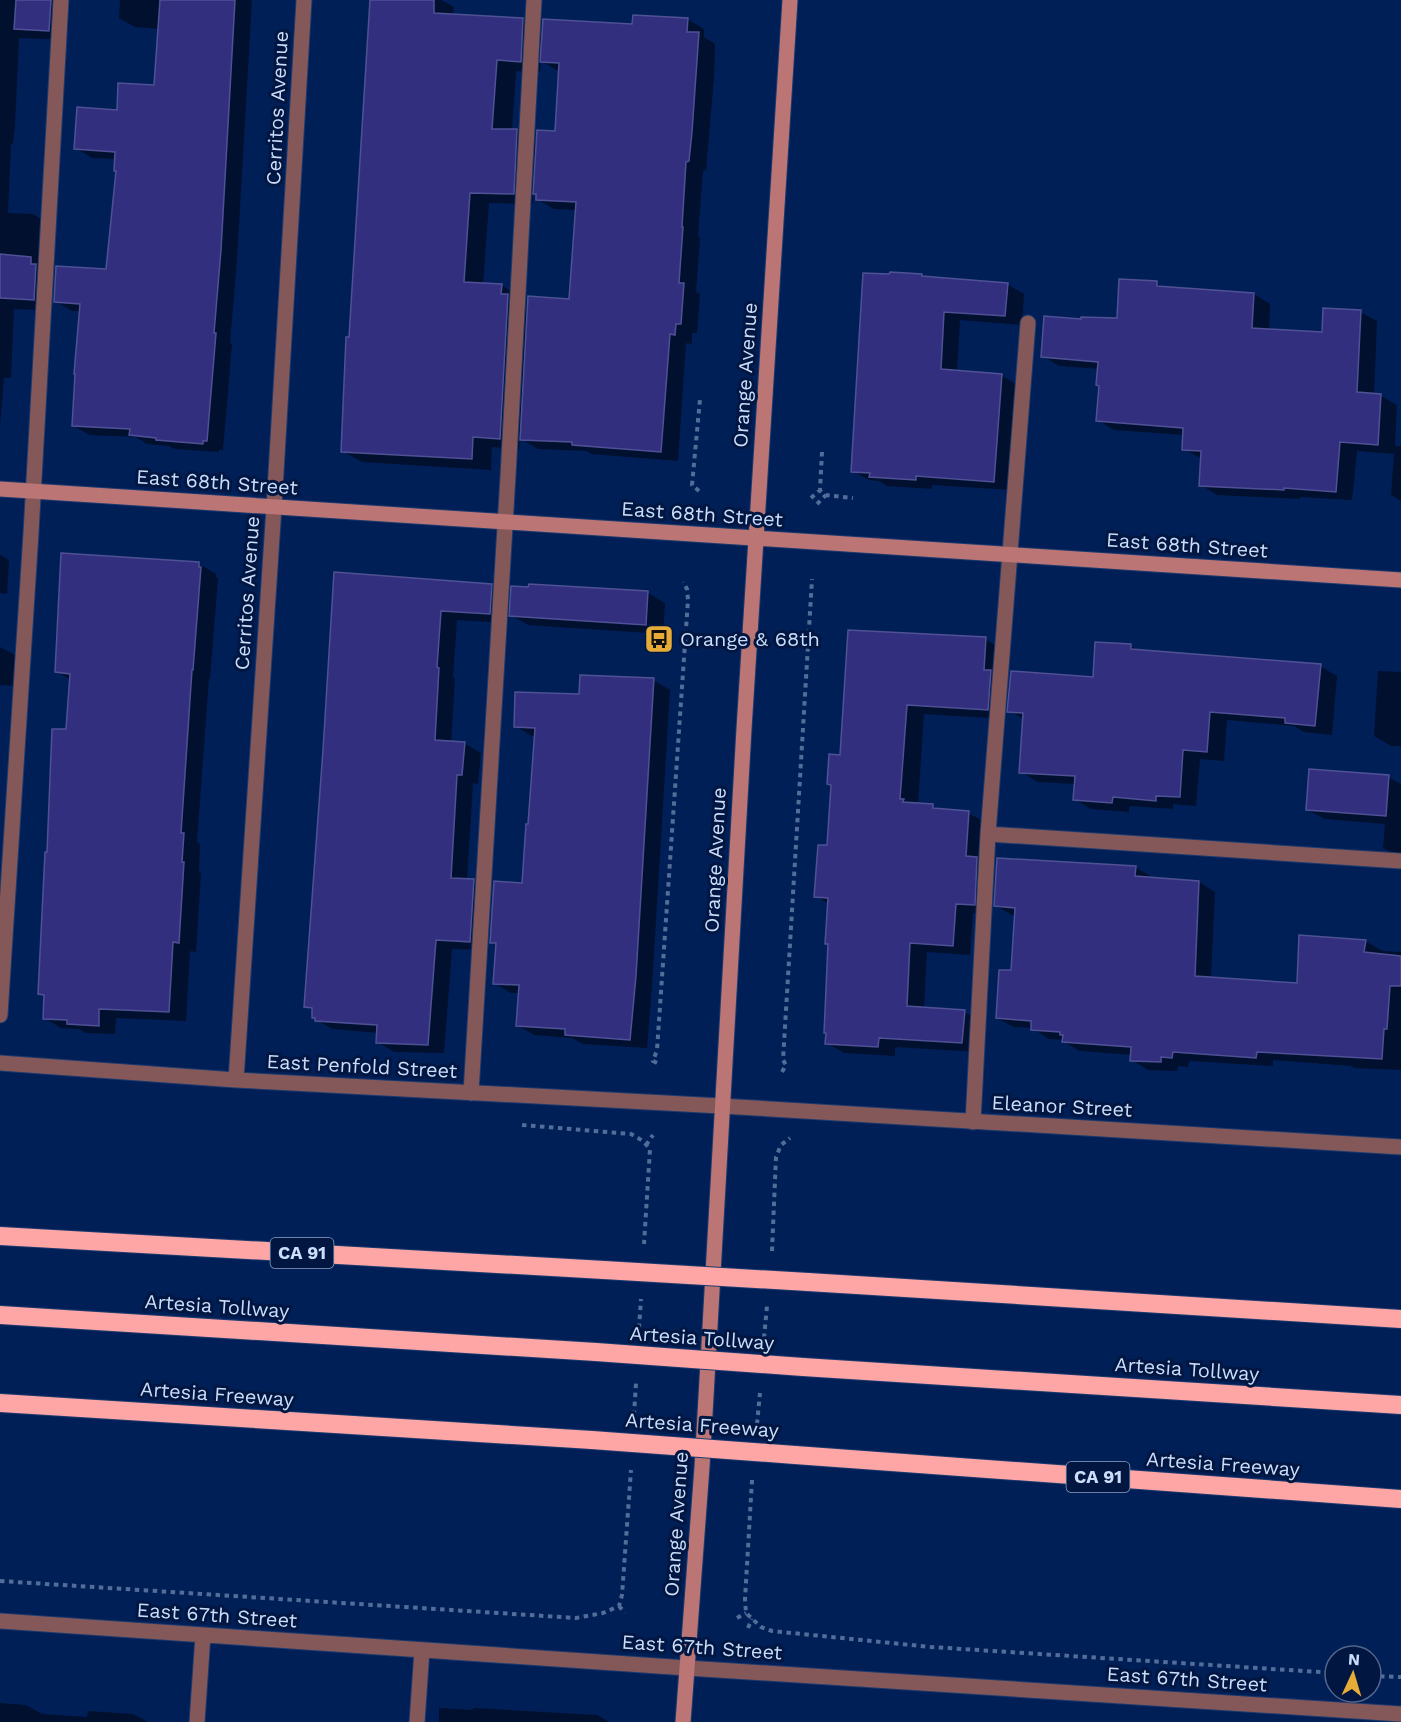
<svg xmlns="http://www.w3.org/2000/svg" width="1401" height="1722" font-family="'Work Sans',sans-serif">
	<rect width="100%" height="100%" fill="#001f57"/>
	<path fill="#0007" fill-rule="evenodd" d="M0 0H55L68 8 66 40 19 38 15 125 13 144H11L8 213 33 214 49 224 39 310 14 309 11 378H4L0 426Z
		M120 0H252L237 260 230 343 232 344 223 450H219V452L174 449 169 446 147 444 136 437 90 435 73 426 81 311H72L55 301 108 271 117 171 116 159 92 158 76 148 119 112 155 87 160 29 135 27 119 18Z
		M371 0H441L454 7 453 15 523 19 544 31 633 26 687 19 704 29V37L715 44 714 78 706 170 703 171 698 236 700 238 696 292 700 294 697 333H692V344L686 343 678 461 591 454 587 451 538 449 520 438 519 449 492 447 491 470 362 462 342 451ZM541 61 560 72 556 132 537 143 517 131H512L516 71 540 72ZM533 193 537 195V199L554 209 577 210 571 300 528 308 520 303 521 297 501 285 483 284 489 203 533 204Z
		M922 276 926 278 1007 284 1024 294 1022 325 960 320 957 372 1001 375 1018 385 1010 490 932 485V489L887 486 879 481 869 480 853 471Z
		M1156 283 1166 288 1254 294 1270 304 1269 331 1323 334 1360 312 1377 321 1374 395 1381 396 1397 405 1395 446H1401V501L1391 495 1394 454 1357 451 1352 500 1300 497V499L1217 495 1201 485 1202 459 1184 449V435L1114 430 1098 420 1101 386 1099 369 1059 366 1043 356 1082 320H1119Z
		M0 555 9 560 7 594 0 593Z
		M199 564 216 574V577L218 578 210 679 209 678 197 842 200 844 199 872 201 873 196 952 190 951 186 1021 116 1018 115 1034 86 1033 79 1029 61 1028 44 1018 46 997 39 993 68 731 71 680 57 672Z
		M335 574 491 586 508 595 506 623 457 620 453 677 455 679 451 742 464 743 481 753 478 784 473 783 467 880 474 881 490 890 486 950 452 949 444 1053 394 1052 378 1042V1033L333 1029 316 1020 313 1017 314 1011 306 1007Z
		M648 593 665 603 663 634 528 625 511 615Z
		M985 639 1002 649 1000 677 1008 681 1005 719 924 714 918 805 933 806 940 810 968 813 985 822 991 914 973 913 970 955 927 952 924 1009 964 1012 981 1021 979 1052 895 1047V1056L844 1053 827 1043 829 904 816 896 828 847 832 786 828 784 841 756Z
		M1131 646 1141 652 1320 666 1337 676 1332 735 1304 732 1294 726 1227 720 1224 761 1200 759 1196 806 1173 804V809L1129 806V812L1091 809 1074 799 1075 784 1038 782 1021 772 1024 719 1009 711 1094 679Z
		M0 647 19 657 18 686 0 685Z
		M1378 671 1401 672V746H1391L1374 736Z
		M653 680 670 690 652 986 647 1048 583 1044 572 1038 534 1035 517 1025 520 993H511L494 983 497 945 491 942 523 884 530 826 536 736H532L515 726 580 696Z
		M1388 777 1401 784V858L1383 848 1385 824 1325 819 1307 810Z
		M1135 867 1152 877V879L1199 882 1215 892 1211 978 1298 984 1365 941 1383 951 1401 952V1070L1355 1068 1351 1066 1273 1060V1066L1189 1061 1188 1067 1178 1066 1177 1071 1148 1070 1132 1060V1055L1080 1051 1064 1042V1040L1049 1039 1032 1028 1014 1027 997 1018 1013 972 1016 915H1012L996 906Z
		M0 1703 26 1705 42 1714 87 1717 88 1711 133 1714 148 1722H0Z
		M439 1708 473 1710V1708L597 1715 609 1722H439Z"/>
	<path fill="#332f7f" stroke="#4f5195" stroke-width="1.5" d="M16 0H51L49 31 14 29Z
		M160 0H235L221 250 214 333H216L207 441H203V444L156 440V438L129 435 130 429 72 426 75 374H74L80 304 54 302 56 266 106 269 116 171H114L115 152 74 149 77 107 117 110 118 83 154 85Z
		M370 0H434V13L523 18 521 62 497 60 492 129H517L514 194 470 193 464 282 502 284 501 294H508L500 439 473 437 472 459 341 452 346 337H349Z
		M633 15 688 18 687 32H699L692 132 689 161 686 162 682 227H683L679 283H684L681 324H676L675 335 670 334 661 452 572 445V442L520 440 528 296 569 299 576 202 536 200V194H533L537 130 555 131 559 63 540 62 543 19 632 24Z
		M0 254 31 257V264H36L34 300 0 298Z
		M890 272 922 274V276L946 278 1008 283 1005 316 944 312 941 369 1002 374 994 482 916 476V480L869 477 870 473 851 472 863 273 889 274Z
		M1119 279 1157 281V286L1254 293 1252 328 1322 332 1323 308 1361 310 1357 392 1381 394 1378 445 1340 442 1336 492 1284 488V490L1199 486 1201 451 1182 450 1183 428 1096 421 1099 386 1096 385 1098 362 1041 357 1044 316 1081 319V317L1117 318Z
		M61 553 199 562V567H201L193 670H192L181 833H184L182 862H184L179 943 173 942 169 1012 99 1009V1026L67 1024V1020L43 1019 44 995 38 994 45 852H47L52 729H66L70 674 55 672Z
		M334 572 492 584 490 614 441 611 437 667 439 668 435 740 465 742 462 775H457L451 878 474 879 470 942 436 940 428 1045 376 1043 377 1025 315 1021V1018H312V1008L304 1007 323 750Z
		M529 584 648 591 646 625 509 616 511 586 528 587Z
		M848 630 986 637 984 670H991L988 710 907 705 900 799H904L903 802 933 804V808L969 811 966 856 977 857 975 905 956 904 953 946 910 943 907 1006 965 1010 962 1043 879 1038 878 1047 825 1044 826 1033H824L828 944H825L828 898 814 897 818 845H827L831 785 827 784 829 754 840 755Z
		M1095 642 1131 644V649L1321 664 1315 726 1285 723V718L1210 712 1207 752 1183 750 1180 797 1156 796V801L1113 797 1112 803 1073 800 1075 776 1019 773 1023 713 1007 712 1011 671 1093 677Z
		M580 675 654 678 636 976 630 1040 565 1035V1029L516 1026 519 985 493 984 496 943H490L494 881 522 883 526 824H528L535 728 514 727 515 692 579 694Z
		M1309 769 1389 775 1386 816 1306 810Z
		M997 858 1136 866 1135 876 1199 881 1195 976 1297 983 1299 935 1366 940 1364 952 1401 956V986H1390L1387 1029H1384L1382 1059 1257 1052 1256 1058 1173 1052 1172 1058 1161 1057V1062L1130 1061 1131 1047 1062 1042 1063 1035H1060V1032L1031 1030V1021L996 1018 999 970H1011L1015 908 994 906Z"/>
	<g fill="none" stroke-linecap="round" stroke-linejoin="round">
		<g stroke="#1c3a6e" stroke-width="17">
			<path id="lane" d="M988 834 1401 861
				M0 1015 31 533 61 0
				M471 1093 508 476 534 0
				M973 1122 988 834 1028 323
				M417 1722 422 1650"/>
		</g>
		<g stroke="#1c3a6e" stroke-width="17">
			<path id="street" d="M0 1063 236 1080 721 1106 1401 1147
				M236 1080 274 507 304 0
				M0 1621 687 1668 1401 1714
				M197 1722 203 1635"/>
		</g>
		<g stroke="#1c3a6e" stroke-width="17">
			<path id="secondary" d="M0 489 1401 580
				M683 1722 702 1467 744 729 790 0"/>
		</g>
		<g stroke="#1c3a6e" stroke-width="20">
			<path id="highway" d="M0 1236 604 1270
				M808 1282 1401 1319
				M0 1315 596 1352
				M803 1367 1401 1405
				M0 1403 592 1440
				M795 1455 1401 1499"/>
		</g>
		<path stroke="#536d99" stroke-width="4" stroke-dasharray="4.5 4.5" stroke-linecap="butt" d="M822 452 820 490 826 495 853 498
			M699 491 692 485 700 399
			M811 498 820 490
			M817 504 826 495
			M657 1063 653 1061 657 1050 688 600 687 589 683 582
			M782 1072 786 1065 783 1060 812 579
			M522 1125 631 1134 643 1141 650 1149 644 1244
			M646 1145 653 1135
			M772 1251 776 1157 781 1145 790 1138
			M639 1328 641 1299
			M764 1338 767 1306
			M634 1415 636 1383
			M757 1424 760 1393
			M752 1480 745 1599 746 1613 761 1627 772 1631 931 1647 1335 1673
			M0 1581 576 1618 603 1613 619 1606 622 1595 631 1470
			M619 1606 625 1613
			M737 1618 746 1613
			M748 1628 752 1619
			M1371 1676 1401 1677"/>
		<use href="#lane" stroke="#845858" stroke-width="15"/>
		<use href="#street" stroke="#845858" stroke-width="15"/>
		<use href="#secondary" stroke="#bb7575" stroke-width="15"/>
		<use href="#highway" stroke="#fea6a6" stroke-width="18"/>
		<g stroke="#1c3a6e" stroke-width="20" stroke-linecap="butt">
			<path id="highway-bridge" d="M604 1270 808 1282
				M596 1352 803 1367
				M592 1440 795 1455"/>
		</g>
		<use href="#highway-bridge" stroke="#fea6a6" stroke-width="18"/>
	</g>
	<defs>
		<g id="bus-square" transform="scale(1.5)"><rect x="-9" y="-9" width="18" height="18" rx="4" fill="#e7ac37" stroke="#011742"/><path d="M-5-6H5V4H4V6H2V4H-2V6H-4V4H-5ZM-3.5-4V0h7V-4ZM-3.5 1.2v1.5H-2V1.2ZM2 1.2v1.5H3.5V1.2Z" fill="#111"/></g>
	</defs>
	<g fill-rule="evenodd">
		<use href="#bus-square" x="659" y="639"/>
	</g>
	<g text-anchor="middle" stroke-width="6" stroke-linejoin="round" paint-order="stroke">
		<g fill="#011742" stroke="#8ea2c2" stroke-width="1.5">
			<rect x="270.5" y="1238" width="63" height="30" rx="4.5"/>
			<rect x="1066.5" y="1462" width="63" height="30" rx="4.5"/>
		</g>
		<g font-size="18" font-weight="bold" fill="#cbddf9">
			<text x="302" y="1259">CA 91</text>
			<text x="1098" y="1483">CA 91</text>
		</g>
		<g font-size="20" fill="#cbddf9" stroke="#011742">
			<text transform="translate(277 108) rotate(-87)" y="7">Cerritos Avenue</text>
			<text transform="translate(745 375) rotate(-86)" y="7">Orange Avenue</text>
			<text transform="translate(217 482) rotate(4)" y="7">East 68th Street</text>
			<text transform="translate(702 514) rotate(4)" y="7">East 68th Street</text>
			<text transform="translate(1187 545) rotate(4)" y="7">East 68th Street</text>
			<text transform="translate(247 593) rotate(-86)" y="7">Cerritos Avenue</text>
			<text transform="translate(715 860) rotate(-87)" y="7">Orange Avenue</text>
			<text transform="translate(362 1066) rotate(3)" y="7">East Penfold Street</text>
			<text transform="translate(1062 1106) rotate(3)" y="7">Eleanor Street</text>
			<text transform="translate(217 1306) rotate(4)" y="7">Artesia Tollway</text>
			<text transform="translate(702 1338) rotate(4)" y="7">Artesia Tollway</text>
			<text transform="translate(1187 1369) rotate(4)" y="7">Artesia Tollway</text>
			<text transform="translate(217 1394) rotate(4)" y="7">Artesia Freeway</text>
			<text transform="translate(702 1425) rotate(4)" y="7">Artesia Freeway</text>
			<text transform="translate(1223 1464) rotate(4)" y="7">Artesia Freeway</text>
			<text transform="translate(676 1524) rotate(-86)" y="7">Orange Avenue</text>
			<text transform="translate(217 1615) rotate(4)" y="7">East 67th Street</text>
			<text transform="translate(702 1647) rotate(4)" y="7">East 67th Street</text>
			<text transform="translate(1187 1679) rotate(4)" y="7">East 67th Street</text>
		</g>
		<g font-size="20" fill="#cbddf9" stroke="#011742" text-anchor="start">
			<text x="680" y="646">Orange &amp; 68th</text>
		</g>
	</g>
	<g transform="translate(1353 1674) rotate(4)"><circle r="28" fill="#011742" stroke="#52668b" stroke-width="1.5"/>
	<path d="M0-4.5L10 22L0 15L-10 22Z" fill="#e7ac37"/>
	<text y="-9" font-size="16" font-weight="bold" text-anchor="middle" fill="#cbddf9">N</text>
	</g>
</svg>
